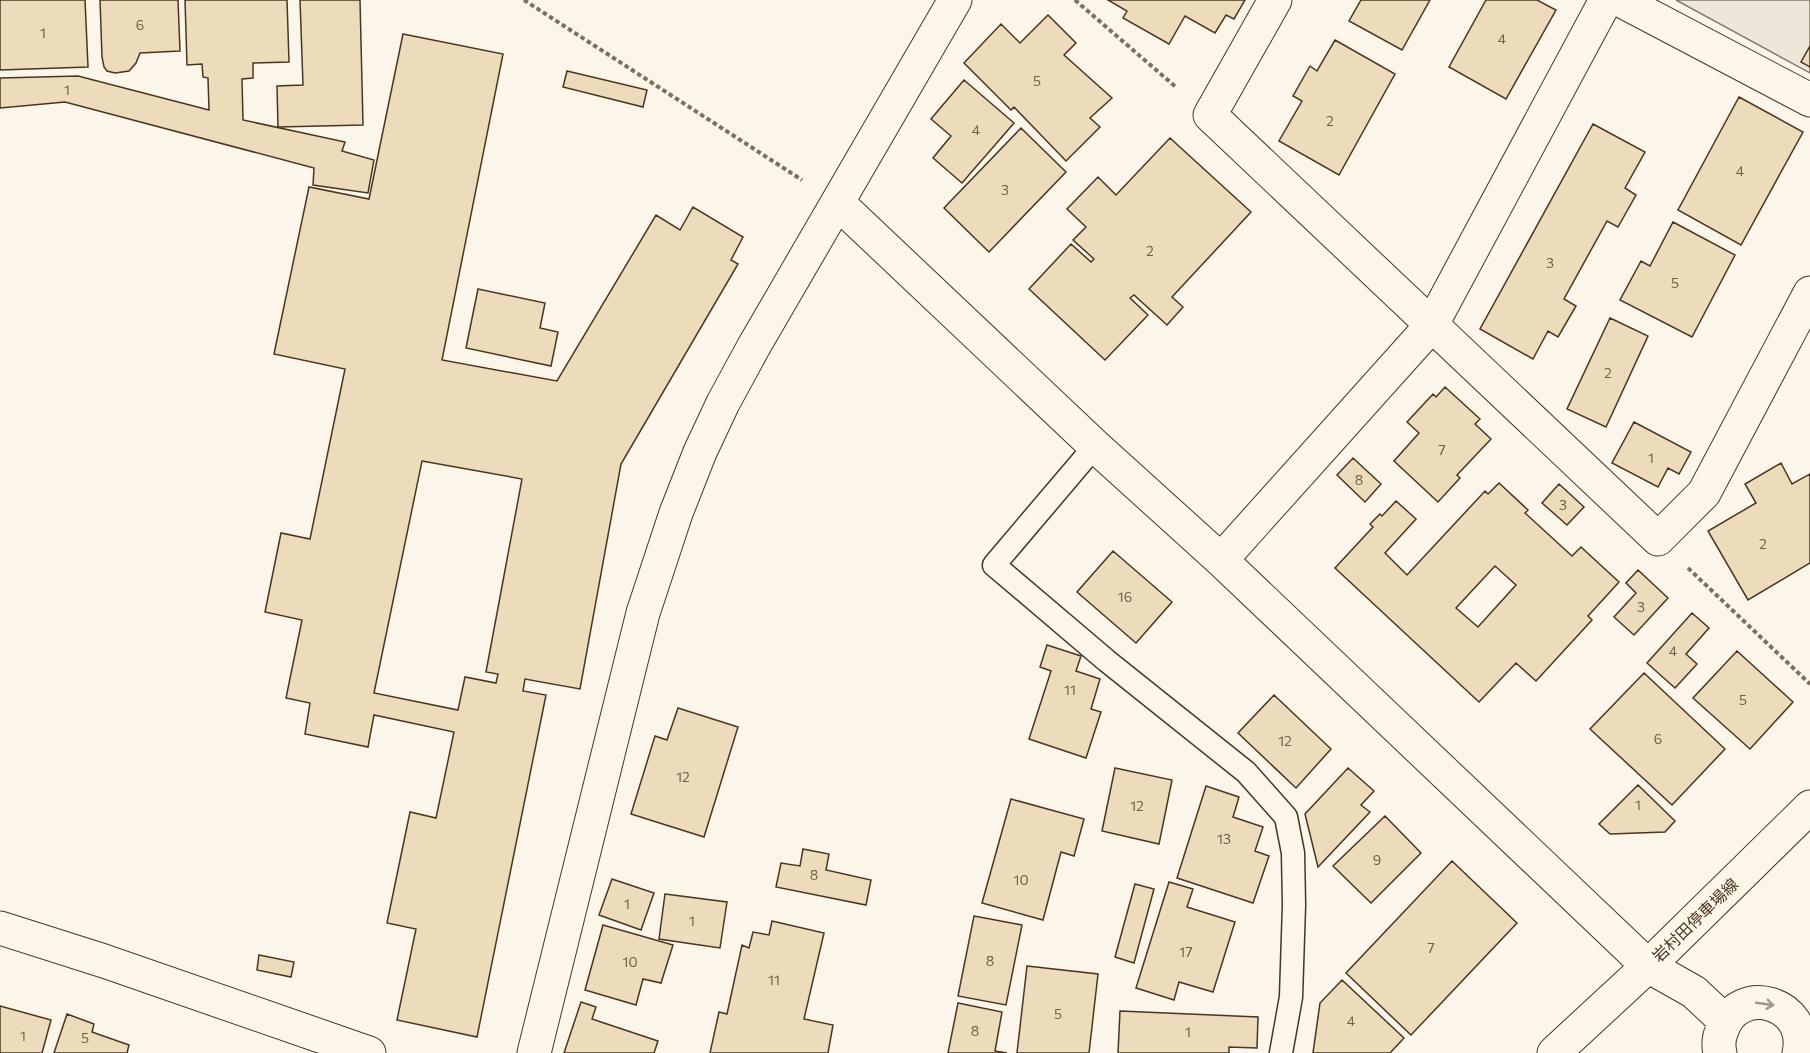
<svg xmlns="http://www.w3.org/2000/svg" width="1810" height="1053" font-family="Commissioner,'Noto Sans JP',sans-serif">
	<rect width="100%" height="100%" fill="#fbf6e9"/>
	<path fill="#ede6d9" stroke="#887966" stroke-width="1.5" d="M1676 0H1810V73Z"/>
	<path fill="#ecdcbc" stroke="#4a3520" stroke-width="1.5" fill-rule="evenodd" d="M0 0H85L88 67 0 70Z
		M100 0H178L180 51 140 53 136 63 129 71 115 73 107 71 104 67 102 57Z
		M185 0H287L289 62 253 63V78L242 79 243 120 345 142 342 151 374 160 368 193 313 185 314 168 65 102 0 108V78L78 76 209 110 208 78 203 77 202 64 187 65Z
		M300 0H360L363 125 278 127 277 86 303 85Z
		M1108 0H1245L1234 19 1226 15 1215 33 1185 16 1169 44 1123 18 1127 11Z
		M1361 0H1430L1402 50 1349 21Z
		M1486 0H1537L1556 10 1506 99 1449 67Z
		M1048 15 1076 43 1064 55 1112 98 1090 118 1100 127 1066 161 1014 107 1011 110 964 63 1001 24 1020 43Z
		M403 34 503 54 442 360 557 381 656 215 680 230 693 207 743 237 731 260 738 264 621 464 580 689 525 679 523 691 546 695 477 1037 397 1020 416 929 387 923 410 812 436 818 454 732 374 715 368 747 305 734 310 703 286 698 302 620 265 612 281 533 310 539 345 369 274 354 309 187 369 199ZM422 461 522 479 486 672 498 674 496 683 465 677 458 710 374 693Z
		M1335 40 1395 74 1339 175 1279 141 1302 101 1293 96 1310 66 1317 71Z
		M1810 46V67L1801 62Z
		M567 71 647 90 643 107 563 87Z
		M964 80 1014 123 962 183 933 158 951 136 931 119Z
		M1739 97 1803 132 1741 245 1678 210Z
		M1593 124 1645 152 1625 188 1636 195 1618 227 1607 221 1564 299 1576 306 1558 337 1548 331 1533 359 1480 329Z
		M1021 128 1066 172 989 252 944 208Z
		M1170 138 1251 212 1172 297 1183 307 1167 325 1134 295 1130 298 1148 315 1105 360 1029 289 1071 244 1091 262 1094 259 1073 240 1086 227 1067 209 1098 177 1116 195Z
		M1673 222 1735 255 1692 337 1620 300 1641 261 1650 266Z
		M478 289 545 303 540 328 558 332 551 366 466 348Z
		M1610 318 1648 336 1606 427 1567 409Z
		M1445 387 1480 419 1475 424 1491 439 1457 475 1460 478 1438 502 1394 461 1419 433 1407 422 1433 394 1436 397Z
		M1634 422 1691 452 1679 474 1668 468 1658 487 1612 463Z
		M1353 458 1381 484 1365 502 1337 475Z
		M1781 463 1792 484 1810 474V563L1748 600 1708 531 1756 503 1745 484Z
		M1499 483 1528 510 1525 513 1572 556 1581 547 1619 582 1588 616 1592 620 1536 681 1516 663 1479 702 1335 568 1373 527 1370 524 1380 514 1382 516 1396 501 1416 519 1385 553 1407 575 1485 491 1488 494ZM1495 566 1516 585 1478 627 1456 608Z
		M1559 484 1584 507 1567 525 1542 503Z
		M1113 551 1172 602 1136 643 1077 592Z
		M1638 570 1668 598 1634 635 1614 617 1636 593 1626 583Z
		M1692 613 1709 628 1686 654 1697 664 1675 688 1647 663Z
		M1047 645 1081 656 1076 671 1100 679 1091 709 1101 712 1086 758 1029 739 1051 671 1040 667Z
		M1737 651 1793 702 1750 749 1693 698Z
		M1644 673 1725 749 1672 805 1590 729Z
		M1274 695 1331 749 1296 788 1238 733Z
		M678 708 738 727 704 837 631 814 655 736 667 740Z
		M1115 768 1172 780 1159 844 1102 831Z
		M1348 768 1374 791 1361 805 1370 812 1318 867 1305 814Z
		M1638 785 1675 821 1665 832 1610 834 1599 824Z
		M1206 786 1239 797 1233 817 1263 827 1255 851 1269 856 1253 903 1177 878Z
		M1011 799 1084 819 1074 856 1061 852 1043 920 982 903Z
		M1385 816 1421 853 1371 903 1333 866Z
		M803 849 829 854 826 870 871 880 866 905 776 887 781 863 800 866Z
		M1452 861 1517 923 1411 1035 1346 973Z
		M612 879 654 893 641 930 599 915Z
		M1169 882 1193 889 1187 907 1235 922 1213 992 1179 982 1174 1000 1136 988Z
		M1135 884 1154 889 1134 963 1115 957Z
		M665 894 727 902 720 948 659 939Z
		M974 916 1022 925 1006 1005 958 996Z
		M772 921 824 933 804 1019 833 1025 828 1053H710L719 1012 727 1014 742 945 749 948 753 932 769 935Z
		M603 925 673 945 661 983 643 979 636 1005 585 990Z
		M259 955 294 962 291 977 257 970Z
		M1027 966 1098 974 1089 1053H1017Z
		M1342 980 1404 1038 1390 1053H1313L1320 1003Z
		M581 1002 596 1007 592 1019 658 1041 654 1053H564Z
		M958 1003 1002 1012 995 1051 1007 1053H948Z
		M0 1006 51 1020 42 1053H0Z
		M1120 1011 1258 1017 1257 1048 1229 1047V1053H1118Z
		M67 1014 94 1024 92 1032 129 1045 127 1053H54Z"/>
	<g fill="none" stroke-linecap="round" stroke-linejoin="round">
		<g stroke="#4a3520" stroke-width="25">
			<path id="lane" d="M1095 446 994 565 1107 661 1246 772 1286 817 1293 853 1294 905 1291 997 1281 1053"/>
		</g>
		<g stroke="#4a3520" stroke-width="35">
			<path id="street" d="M1275 0 1210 115 1658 539 1704 493 1810 293
				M1620 0 1810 100
				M1221 560 1431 326 1606 0
				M0 928 104 961 369 1053
				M534 1053 643 613 676 513 700 452 723 403 754 346 955 0"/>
		</g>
		<g stroke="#4a3520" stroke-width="35">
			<path id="secondary" d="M838 203 1095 446 1221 560 1648 966 1694 992 1725 1021
				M1554 1053 1648 966 1810 807
				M1720 1053C1718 1045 1719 1037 1722 1030 1738 982 1810 1002 1799 1053"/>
		</g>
		<path stroke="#7f6f5c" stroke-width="4" stroke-dasharray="4.5 3" stroke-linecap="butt" d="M524 0 802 180
			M1075 0 1177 88
			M1688 568 1810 684"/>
		<use href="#lane" stroke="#fbf6e9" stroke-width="22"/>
		<use href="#street" stroke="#fbf6e9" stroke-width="33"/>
		<use href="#secondary" stroke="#fbf6e9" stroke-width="33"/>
	</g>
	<defs><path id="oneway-shaft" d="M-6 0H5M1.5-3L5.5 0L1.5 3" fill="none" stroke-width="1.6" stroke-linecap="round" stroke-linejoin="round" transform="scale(1.5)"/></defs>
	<use stroke="#a29684" href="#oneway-shaft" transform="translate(1765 1004) rotate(8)"/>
	<g text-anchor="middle" stroke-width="4.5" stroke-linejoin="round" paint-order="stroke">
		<g font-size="14" fill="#725f47">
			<text x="140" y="30">6</text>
			<text x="43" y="38">1</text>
			<text x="1502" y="44">4</text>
			<text x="1037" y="86">5</text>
			<text x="67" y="95">1</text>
			<text x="1330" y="126">2</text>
			<text x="976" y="135">4</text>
			<text x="1740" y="176">4</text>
			<text x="1005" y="195">3</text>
			<text x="1150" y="256">2</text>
			<text x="1550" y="268">3</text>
			<text x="1675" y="288">5</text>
			<text x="1608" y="378">2</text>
			<text x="1442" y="455">7</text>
			<text x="1651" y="463">1</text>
			<text x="1359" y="485">8</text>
			<text x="1563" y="510">3</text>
			<text x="1763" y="549">2</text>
			<text x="1125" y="602">16</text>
			<text x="1641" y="612">3</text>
			<text x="1673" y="656">4</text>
			<text x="1070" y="695">11</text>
			<text x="1743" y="705">5</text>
			<text x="1658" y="744">6</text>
			<text x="1285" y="746">12</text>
			<text x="683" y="782">12</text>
			<text x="1638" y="810">1</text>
			<text x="1137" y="811">12</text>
			<text x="1224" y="844">13</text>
			<text x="1377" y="865">9</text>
			<text x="814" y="880">8</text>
			<text x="1021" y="885">10</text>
			<text x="627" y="909">1</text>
			<text x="692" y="926">1</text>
			<text x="1431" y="953">7</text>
			<text x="1186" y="957">17</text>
			<text x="990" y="966">8</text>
			<text x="630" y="967">10</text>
			<text x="774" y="985">11</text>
			<text x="1058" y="1019">5</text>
			<text x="1351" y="1026">4</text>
			<text x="975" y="1036">8</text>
			<text x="1188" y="1037">1</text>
			<text x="23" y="1041">1</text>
			<text x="85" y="1043">5</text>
		</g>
		<g font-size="16" fill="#4a3520" stroke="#fbf6e9">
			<text transform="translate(1695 920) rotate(-44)" y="6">岩村田停車場線</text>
		</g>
	</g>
</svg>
